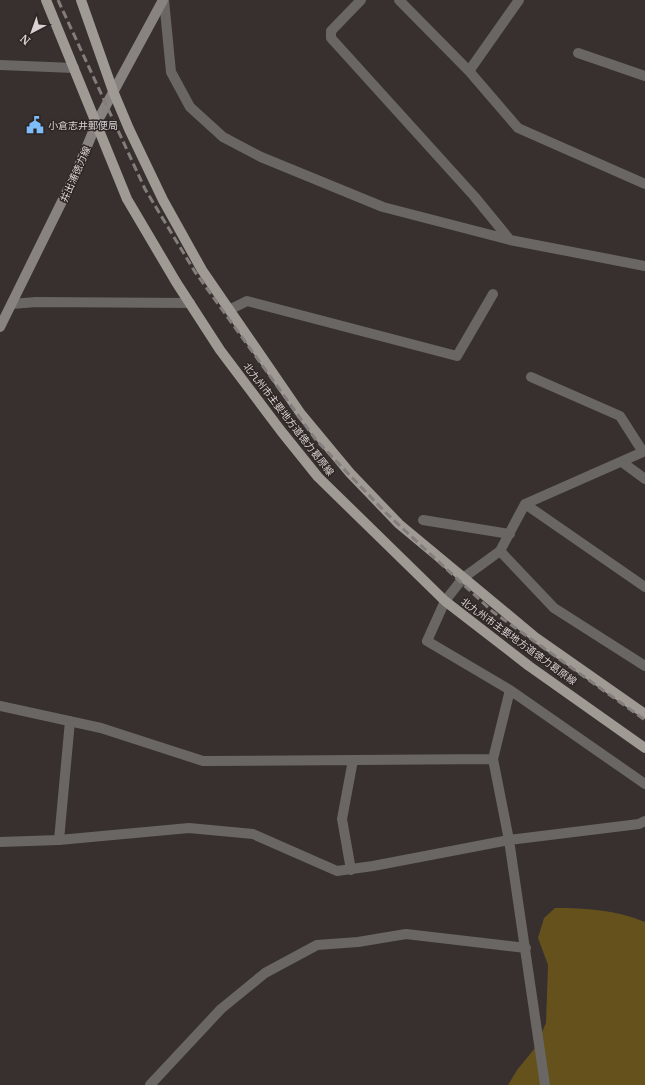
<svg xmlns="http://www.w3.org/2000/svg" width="645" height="1085" font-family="Merriweather,'Noto Sans JP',serif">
	<rect width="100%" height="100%" fill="#37302e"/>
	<path fill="#64511c" d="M555 908C585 908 617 910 645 922V1085H508L517 1070 535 1048 546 1023 548 965 538 938 544 918Z"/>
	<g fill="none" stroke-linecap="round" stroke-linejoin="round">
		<path stroke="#696664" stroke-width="10" d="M164 0 171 72 190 107 223 137 261 157 383 207 510 240 645 266
			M361 0 331 31V38L474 196 510 240
			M399 0 469 71 518 128 645 184
			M578 53 645 76
			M0 65 74 68
			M469 71 519 0
			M12 304 36 302 190 303
			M229 310 247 301 457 356 493 294
			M531 377 620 416 643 452
			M622 462 645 479
			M525 504 645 587
			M423 520 510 534
			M500 551 554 608 645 666
			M510 690 645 784
			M0 706 101 728 203 761 493 759
			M59 840 70 721
			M0 842 59 840 189 828 253 834 337 871 373 866 509 840 639 824 645 821
			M351 870 342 819 353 760
			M150 1085 221 1009 265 973 317 945 358 942 406 934 526 948
			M545 1085 509 840 493 759 510 690 427 641 445 601 463 578 500 551 525 504 645 451"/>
		<path stroke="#888380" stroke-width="10" d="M0 327 76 173 97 122 163 0"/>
		<path stroke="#a09a95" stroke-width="10" d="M46 0 127 199 176 282 220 350 281 431 318 477 445 601 529 666 645 748
			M81 0 113 91 129 129 163 200 202 270 301 414 350 473 399 524 535 637 645 714"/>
		<path stroke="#837d7c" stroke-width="3" stroke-dasharray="8 4" stroke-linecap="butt" d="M58 0 145 189 195 272 316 440 386 513 493 612 645 720"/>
	</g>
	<defs>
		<g id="civic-bare" transform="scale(1.38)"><path d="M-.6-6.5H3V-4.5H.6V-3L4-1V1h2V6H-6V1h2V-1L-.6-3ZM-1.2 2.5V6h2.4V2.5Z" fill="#7ebdf9" stroke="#2d2624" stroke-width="2.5" paint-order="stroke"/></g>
	</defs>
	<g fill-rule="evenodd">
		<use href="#civic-bare" x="35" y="125"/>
	</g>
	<g text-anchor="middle" stroke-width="3" stroke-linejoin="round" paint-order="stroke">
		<g font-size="10" fill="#d8d3d2" stroke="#2d2624" text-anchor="start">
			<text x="48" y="129">小倉志井郵便局</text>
		</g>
		<g font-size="10" fill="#d8d3d2" stroke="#2d2624">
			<text transform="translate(75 174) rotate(-66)" y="4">井出浦徳力線</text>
			<text transform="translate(289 419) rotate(52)" y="4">北九州市主要地方道徳力葛原線</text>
			<text transform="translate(519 641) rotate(36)" y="4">北九州市主要地方道徳力葛原線</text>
		</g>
	</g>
	<g transform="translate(32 32) rotate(221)" stroke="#2d2624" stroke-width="3" paint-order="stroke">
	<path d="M0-3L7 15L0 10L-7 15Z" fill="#d8d3d2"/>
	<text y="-6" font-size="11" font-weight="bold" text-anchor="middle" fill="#d8d3d2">N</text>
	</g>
</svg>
